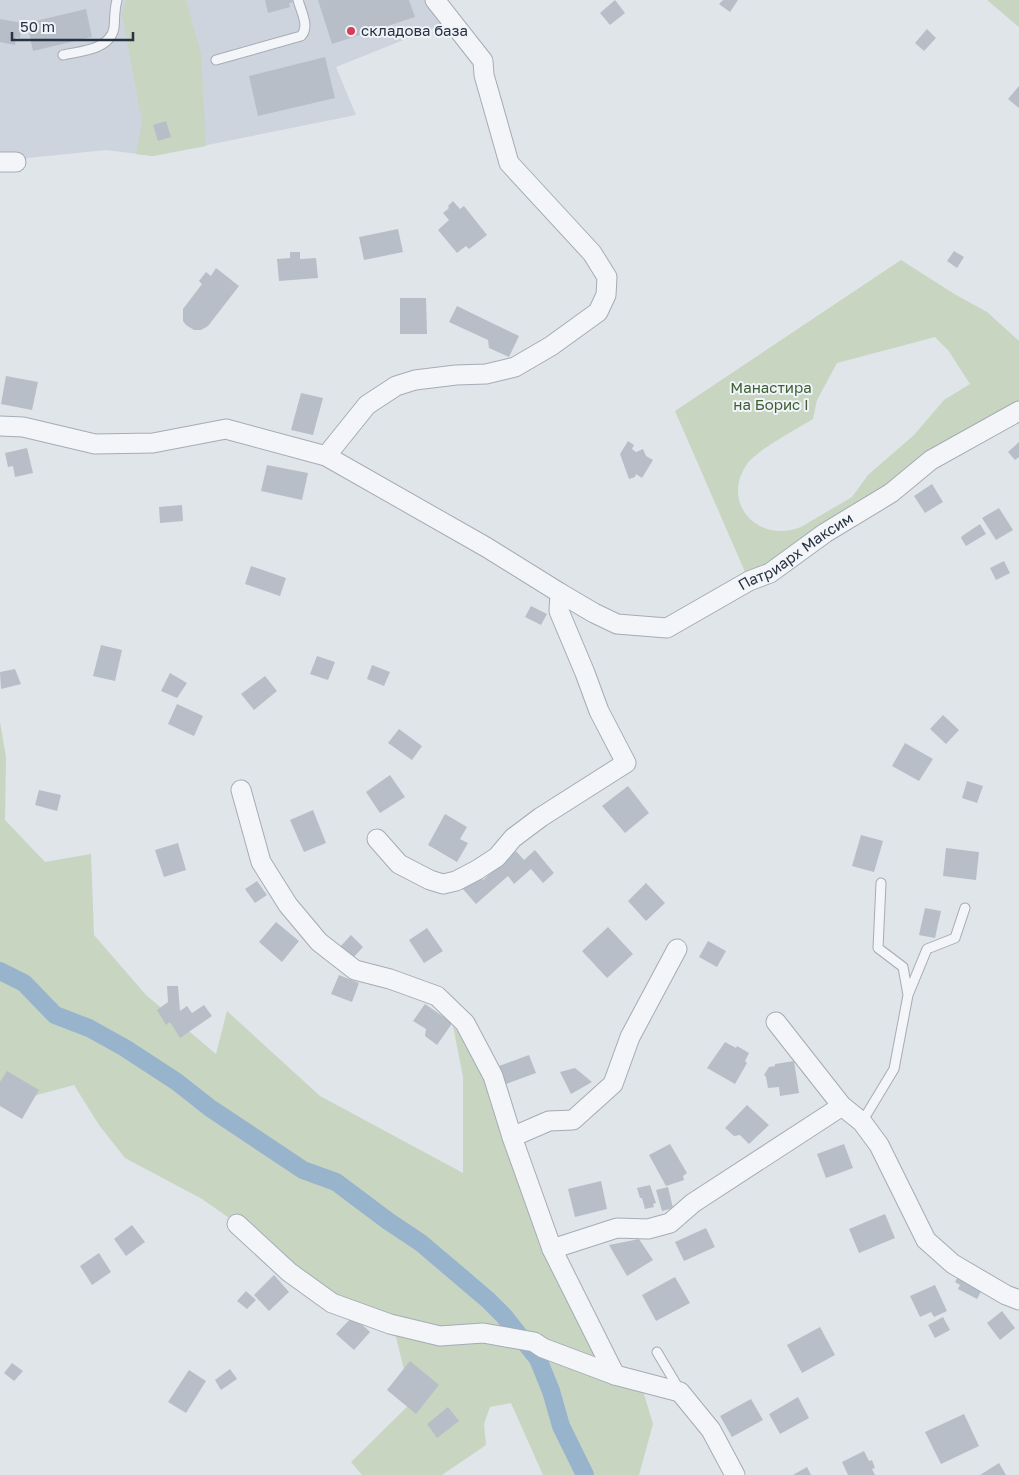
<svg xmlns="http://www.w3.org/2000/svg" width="1019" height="1475" font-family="'Golos Text',sans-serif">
	<rect width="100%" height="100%" fill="#e0e5ea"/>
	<path fill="#ced4dd" d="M0 0H432L451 21 336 67 356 115 153 156 106 150 18 159H0Z"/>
	<path fill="#c7d5c1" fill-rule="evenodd" d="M126 0H186L201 53 206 146 153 156 136 154 142 122 122 14Z
		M987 0H1019V27Z
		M901 260 956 295 987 312 1019 341V411L749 581 675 411ZM935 337 948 350 970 384 944 400 914 435 868 475 852 497 801 527C758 544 720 503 747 464 757 450 797 429 813 419L817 400 837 363Z
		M0 722 6 757 5 820 45 862 91 854 94 935 146 995 216 1054 227 1011 320 1096 463 1173V1077L453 1026 483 1060 606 1373 643 1391 653 1424 639 1475H543L511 1403 490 1407 484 1424 486 1445 442 1475H362L351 1462 412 1402 396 1337 327 1302 265 1243 202 1199 125 1158 99 1125 74 1085 0 1105Z"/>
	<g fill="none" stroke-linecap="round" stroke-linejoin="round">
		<path stroke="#98b4cd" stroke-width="18" d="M0 971 24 983 55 1015 89 1028 125 1048 177 1082 210 1108 303 1170 336 1182 388 1221 421 1243 488 1300 504 1316 538 1359 551 1391 561 1426 585 1475"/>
	</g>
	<path fill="#b7bec8" d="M265 0H292L293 2 289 3 290 7 268 13Z
		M318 0H409L415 17 332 44Z
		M615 0 625 13 610 25 600 13Z
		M723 0H738L730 12 719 4Z
		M86 9 92 37 33 51 27 23Z
		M0 19 22 23 20 38 16 37 15 45 0 42Z
		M927 29 936 38 924 51 915 43Z
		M325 57 335 98 258 116 249 76Z
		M1019 86V108L1008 99Z
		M166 121 171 137 158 141 153 125Z
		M453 201 460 209 464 206 487 235 469 249 466 246 457 253 438 230 449 220 443 213 449 208 448 206Z
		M398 229 403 252 364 260 359 237Z
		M954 251 964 257 957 268 947 261Z
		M290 252H300V259L316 258 318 278 279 281 277 259 290 258Z
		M216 268 239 286 208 326 201 330H194L186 325 183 321V309L202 284 199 281 206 272 211 276Z
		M400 298H426L427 334H400Z
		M457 306 519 336 509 357 489 348 488 340 449 322Z
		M6 376 38 382 32 410 1 404Z
		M301 393 323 398 313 435 291 430Z
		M628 441 634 445 632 449 636 452 643 449 646 456 653 460 642 478 636 474 635 477 629 479 620 454Z
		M1019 442V457L1015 460 1008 452Z
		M27 448 33 473 15 477 13 466 8 467 5 453Z
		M267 465 308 473 302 500 261 491Z
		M932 484 943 502 925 513 914 496Z
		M182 505 183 521 160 523 159 507Z
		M999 508 1013 530 996 540 982 518Z
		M980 524 986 534 966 546 961 538 962 536Z
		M1004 561 1010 573 996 580 990 568Z
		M251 566 286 578 280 596 245 584Z
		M531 606 547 614 541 625 525 617Z
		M101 645 122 650 115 681 93 676Z
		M317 656 335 662 328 680 310 674Z
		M372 665 390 672 384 686 367 679Z
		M15 669 21 684 1 689 0 672Z
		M170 673 187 683 177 698 161 691Z
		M265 676 277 691 254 710 241 694Z
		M177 704 203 716 194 736 168 724Z
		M943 715 959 730 946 744 930 729Z
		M399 729 422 746 412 760 388 743Z
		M905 743 933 759 919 781 892 766Z
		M390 775 405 797 380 813 366 792Z
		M967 781 983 786 977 803 962 798Z
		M628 786 649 813 625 833 602 806Z
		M39 790 61 795 57 811 35 805Z
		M313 810 326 843 304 852 290 820Z
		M445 814 467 827 460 839 468 843 457 862 428 845Z
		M861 835 883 841 874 872 852 866Z
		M178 843 186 870 164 877 155 850Z
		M946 848 979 852 976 880 943 876Z
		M535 850 554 873 543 883 531 869 514 884 508 876 476 904 462 888 478 875 483 880 516 851 524 860Z
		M257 881 267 895 255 903 245 889Z
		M646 883 665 903 646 921 628 901Z
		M925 908 941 911 935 938 919 935Z
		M276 922 299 941 282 962 259 942Z
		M608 927 633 954 607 978 582 951Z
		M427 928 443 951 424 963 409 940Z
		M351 935 363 947 352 959 340 947Z
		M708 941 726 951 717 967 699 957Z
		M339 975 359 983 352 1002 331 994Z
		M167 986H178L180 1011 187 1006 192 1013 204 1005 212 1016 180 1038 170 1022 166 1025 157 1010 168 1002Z
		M425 1004 451 1022V1025L437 1045 425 1036 426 1029 413 1021Z
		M725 1042 736 1048 737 1046 749 1053 745 1061 747 1063 735 1084 707 1068Z
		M529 1055 536 1073 506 1084 499 1066Z
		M794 1061 799 1093 780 1096 779 1087 768 1088 766 1077 764 1075 769 1067 775 1066V1064Z
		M575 1068 592 1082 571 1094 560 1072Z
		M7 1071 39 1090 22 1119 0 1106V1082Z
		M747 1105 769 1125 749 1144 740 1135 734 1136 725 1128Z
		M670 1144 687 1173 683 1176 684 1180 666 1186 649 1155Z
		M844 1144 853 1168 826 1178 817 1154Z
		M601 1181 607 1209 575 1217 568 1189Z
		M650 1185 656 1203 653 1204 654 1207 645 1209 642 1198H640L637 1188Z
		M668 1187 673 1208 662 1211 656 1190Z
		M885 1214 895 1238 859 1253 849 1229Z
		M132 1225 145 1242 126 1256 114 1239Z
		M706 1228 715 1247 684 1261 675 1242Z
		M639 1239 653 1260 627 1276 609 1245Z
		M99 1253 111 1272 92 1285 80 1266Z
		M960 1273 984 1286 977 1299 958 1289 960 1285 955 1282Z
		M274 1275 289 1292 269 1311 254 1295Z
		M675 1277 690 1303 656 1321 642 1295Z
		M935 1285 947 1311 934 1317 931 1312 920 1317 910 1296Z
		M246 1291 256 1300 247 1309 237 1301Z
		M1002 1311 1015 1328 1000 1340 987 1323Z
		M353 1316 370 1332 354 1350 336 1334Z
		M943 1317 950 1330 935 1338 928 1325Z
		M820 1327 835 1355 802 1373 787 1345Z
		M410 1361 439 1385 416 1414 387 1390Z
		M12 1363 23 1371 14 1381 4 1373Z
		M230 1369 237 1379 221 1390 215 1380Z
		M189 1370 206 1381 186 1413 168 1402Z
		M798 1397 809 1418 780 1434 769 1414Z
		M751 1399 763 1420 732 1437 720 1416Z
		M448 1407 459 1421 437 1438 427 1424Z
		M964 1414 979 1446 941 1464 925 1432Z
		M864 1451 869 1461 872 1460 875 1468 872 1469 875 1475H848L842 1462Z
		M999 1463 1006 1475H980Z
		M807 1467 811 1475H793Z"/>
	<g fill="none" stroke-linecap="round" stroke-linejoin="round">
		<g stroke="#a5acb5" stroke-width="11">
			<path id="lane" d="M63 55C80 51 110 50 114 28 115 18 114 11 117 0
				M216 60 301 36C310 27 301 11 298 0
				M908 995 927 949 955 938 965 908
				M862 1122 894 1069 908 995 903 967 878 948 881 883
				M657 1352 679 1389"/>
		</g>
		<g stroke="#a5acb5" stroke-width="21">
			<g id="street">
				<path d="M0 162H16"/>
				<path d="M0 426 23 427 95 444 153 443 226 429 326 456 486 547 560 593 559 611 585 673 599 711 626 763 541 817 513 838 497 857 477 870 456 881 443 884 430 880 399 864 377 839"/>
				<path d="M326 456 367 405 396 386 415 380 456 375 486 374 515 367 551 346 598 312 606 295 607 277 592 253 509 163 484 75 483 61 435 0"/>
				<path id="s1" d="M560 593 594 613 617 624 667 628 749 581 770 573 825 533 891 493 931 460 1019 411"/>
				<path d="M241 790 261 862 288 905 319 942 355 970 390 979 437 996 465 1023 493 1076 512 1137 552 1249 615 1375"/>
				<path d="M776 1022 842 1106 862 1122 879 1145 926 1240 953 1264 1006 1295 1019 1300"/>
				<path d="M512 1137 549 1121 573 1120 613 1084 630 1037 677 949"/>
				<path d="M237 1224 289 1272 332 1303 390 1324 440 1336 483 1333 534 1342 543 1348 615 1375 680 1392 711 1430 735 1475"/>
				<path d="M552 1249 617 1228 648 1229 670 1223 693 1203 842 1106"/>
			</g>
		</g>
		<use href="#lane" stroke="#f3f5f8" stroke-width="9"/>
		<use href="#street" stroke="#f3f5f8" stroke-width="19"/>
	</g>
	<circle fill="#d93b5a" stroke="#f0f3f8" stroke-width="2" cx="351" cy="31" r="5"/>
	<g text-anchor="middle" stroke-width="4" stroke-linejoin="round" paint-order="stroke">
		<g font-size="15" fill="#273343" stroke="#f0f3f8" text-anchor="start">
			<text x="361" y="36">складова база</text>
		</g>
		<g font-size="15" fill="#3e6033" stroke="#f0f3f8">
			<text x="771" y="393">Манастира<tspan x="771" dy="17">на Борис І</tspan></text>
		</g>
		<g font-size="15" fill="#273343" stroke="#f0f3f8">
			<text dy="5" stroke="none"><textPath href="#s1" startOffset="265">Патриарх Максим</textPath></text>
		</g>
	</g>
	<path d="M12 32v8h121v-8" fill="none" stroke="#273343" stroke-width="2.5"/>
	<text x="20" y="32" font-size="15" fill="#273343" stroke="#f0f3f8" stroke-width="4" paint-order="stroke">50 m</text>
</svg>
